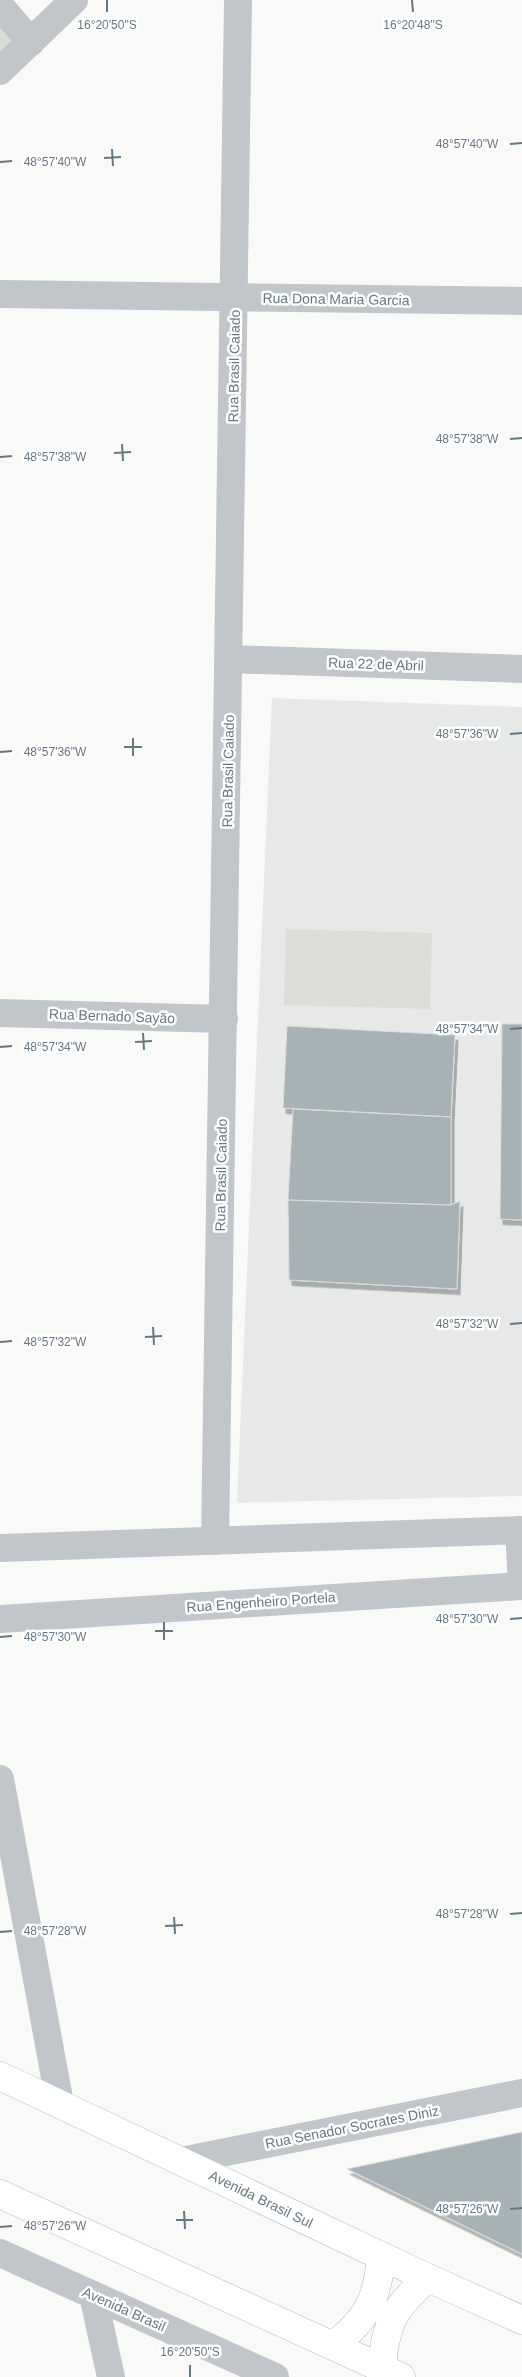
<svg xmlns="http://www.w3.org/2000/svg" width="522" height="2377" font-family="Helvetica,sans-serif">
	<defs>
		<filter id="shadow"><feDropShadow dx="3" dy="5.5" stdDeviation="0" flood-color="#0004"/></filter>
	</defs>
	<rect width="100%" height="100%" fill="#f9f9f7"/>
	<path fill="#e7e9e8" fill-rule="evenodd" d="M272 698 522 707V1024H502L500 1219 522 1220V1496L237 1503ZM287 1026 455 1035 451 1117V1205L460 1202 457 1289 289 1280 288 1200 293 1109 283 1108Z"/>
	<path fill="#daded6" d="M0 24 21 48 0 54Z
		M286 929 432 933 430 1009 284 1005Z"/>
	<path fill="#a7b2b7" stroke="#dbdbd9" filter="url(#shadow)" d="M502 1024H522V1220L500 1219Z
		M287 1026 455 1035 451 1117 283 1108Z
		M293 1109 451 1117V1205L288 1200Z
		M288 1200 451 1205 460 1201 457 1289 289 1280Z
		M522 2132V2254L347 2169Z"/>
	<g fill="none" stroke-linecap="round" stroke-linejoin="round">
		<g stroke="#b4babe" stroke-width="29">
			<path id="primary" d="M0 2076 428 2278 522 2320
				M0 2194 401 2377
				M333 2346C367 2319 378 2300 381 2256
				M382 2368C385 2324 394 2307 428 2278"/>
		</g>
		<path stroke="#c0c6c9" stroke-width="28" d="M0 6 31 42
			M0 71 74 0
			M0 294 522 301
			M230 659 522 669
			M0 1013 224 1019
			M519 1530 522 1584
			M215 1541 238 0
			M0 1779 60 2104
			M181 2161 522 2093
			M0 2253 275 2377
			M93 2295 111 2377"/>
		<path stroke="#c0c6c9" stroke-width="28" d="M0 1548 522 1530
			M0 1619 522 1586"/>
		<use href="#primary" stroke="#fff" stroke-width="28"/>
	</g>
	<path fill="none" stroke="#647883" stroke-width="2" d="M107 0V12M412 0 413 12M510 144 522 143M112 149 113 166M104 158 121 157M0 162 12 161M510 439 522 438M122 444 123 461M114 453 131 452M0 457 12 456M510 734 522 733M133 738V756M124 747H142M0 752 12 751M510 1029 522 1028M143 1033 144 1050M135 1042 152 1041M0 1047 12 1046M510 1324 522 1323M153 1327 154 1345M145 1337 162 1336M0 1342 12 1341M510 1619 522 1618M164 1622V1640M155 1631H173M0 1637 12 1636M510 1914 522 1913M174 1917 175 1934M165 1926 183 1925M0 1932 12 1931M510 2209 522 2208M184 2211 185 2229M176 2220H193M0 2227 12 2226M190 2365V2377"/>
	<g text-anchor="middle" stroke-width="5" stroke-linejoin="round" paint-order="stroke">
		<g font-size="14" fill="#647883" stroke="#fff">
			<text transform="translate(336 299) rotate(1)" y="5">Rua Dona Maria Garcia</text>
			<text transform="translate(234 366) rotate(-89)" y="5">Rua Brasil Caiado</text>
			<text transform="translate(376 664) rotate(2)" y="5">Rua 22 de Abril</text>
			<text transform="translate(228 771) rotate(-89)" y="5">Rua Brasil Caiado</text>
			<text transform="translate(112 1016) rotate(2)" y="5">Rua Bernado Sayão</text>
			<text transform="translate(221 1175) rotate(-89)" y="5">Rua Brasil Caiado</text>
			<text transform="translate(261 1602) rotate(-4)" y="5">Rua Engenheiro Portela</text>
			<text transform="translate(352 2127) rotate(-11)" y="5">Rua Senador Socrates Diniz</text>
			<text transform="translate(261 2199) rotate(26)" y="5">Avenida Brasil Sul</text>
			<text transform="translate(124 2309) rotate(24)" y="5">Avenida Brasil</text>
		</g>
	</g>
	<g font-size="12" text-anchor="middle" fill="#647883" stroke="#fff" stroke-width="5" stroke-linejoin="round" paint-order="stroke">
		<text x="107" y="29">16°20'50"S</text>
		<text x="413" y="29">16°20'48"S</text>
		<text x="467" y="148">48°57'40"W</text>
		<text x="55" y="166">48°57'40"W</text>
		<text x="467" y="443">48°57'38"W</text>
		<text x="55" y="461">48°57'38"W</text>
		<text x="467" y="738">48°57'36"W</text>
		<text x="55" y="756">48°57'36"W</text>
		<text x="467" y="1033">48°57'34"W</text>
		<text x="55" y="1051">48°57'34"W</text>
		<text x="467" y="1328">48°57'32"W</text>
		<text x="55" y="1346">48°57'32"W</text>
		<text x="467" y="1623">48°57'30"W</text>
		<text x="55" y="1641">48°57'30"W</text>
		<text x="467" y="1918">48°57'28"W</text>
		<text x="55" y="1935">48°57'28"W</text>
		<text x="467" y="2213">48°57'26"W</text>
		<text x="55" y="2230">48°57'26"W</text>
		<text x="190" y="2356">16°20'50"S</text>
	</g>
</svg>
